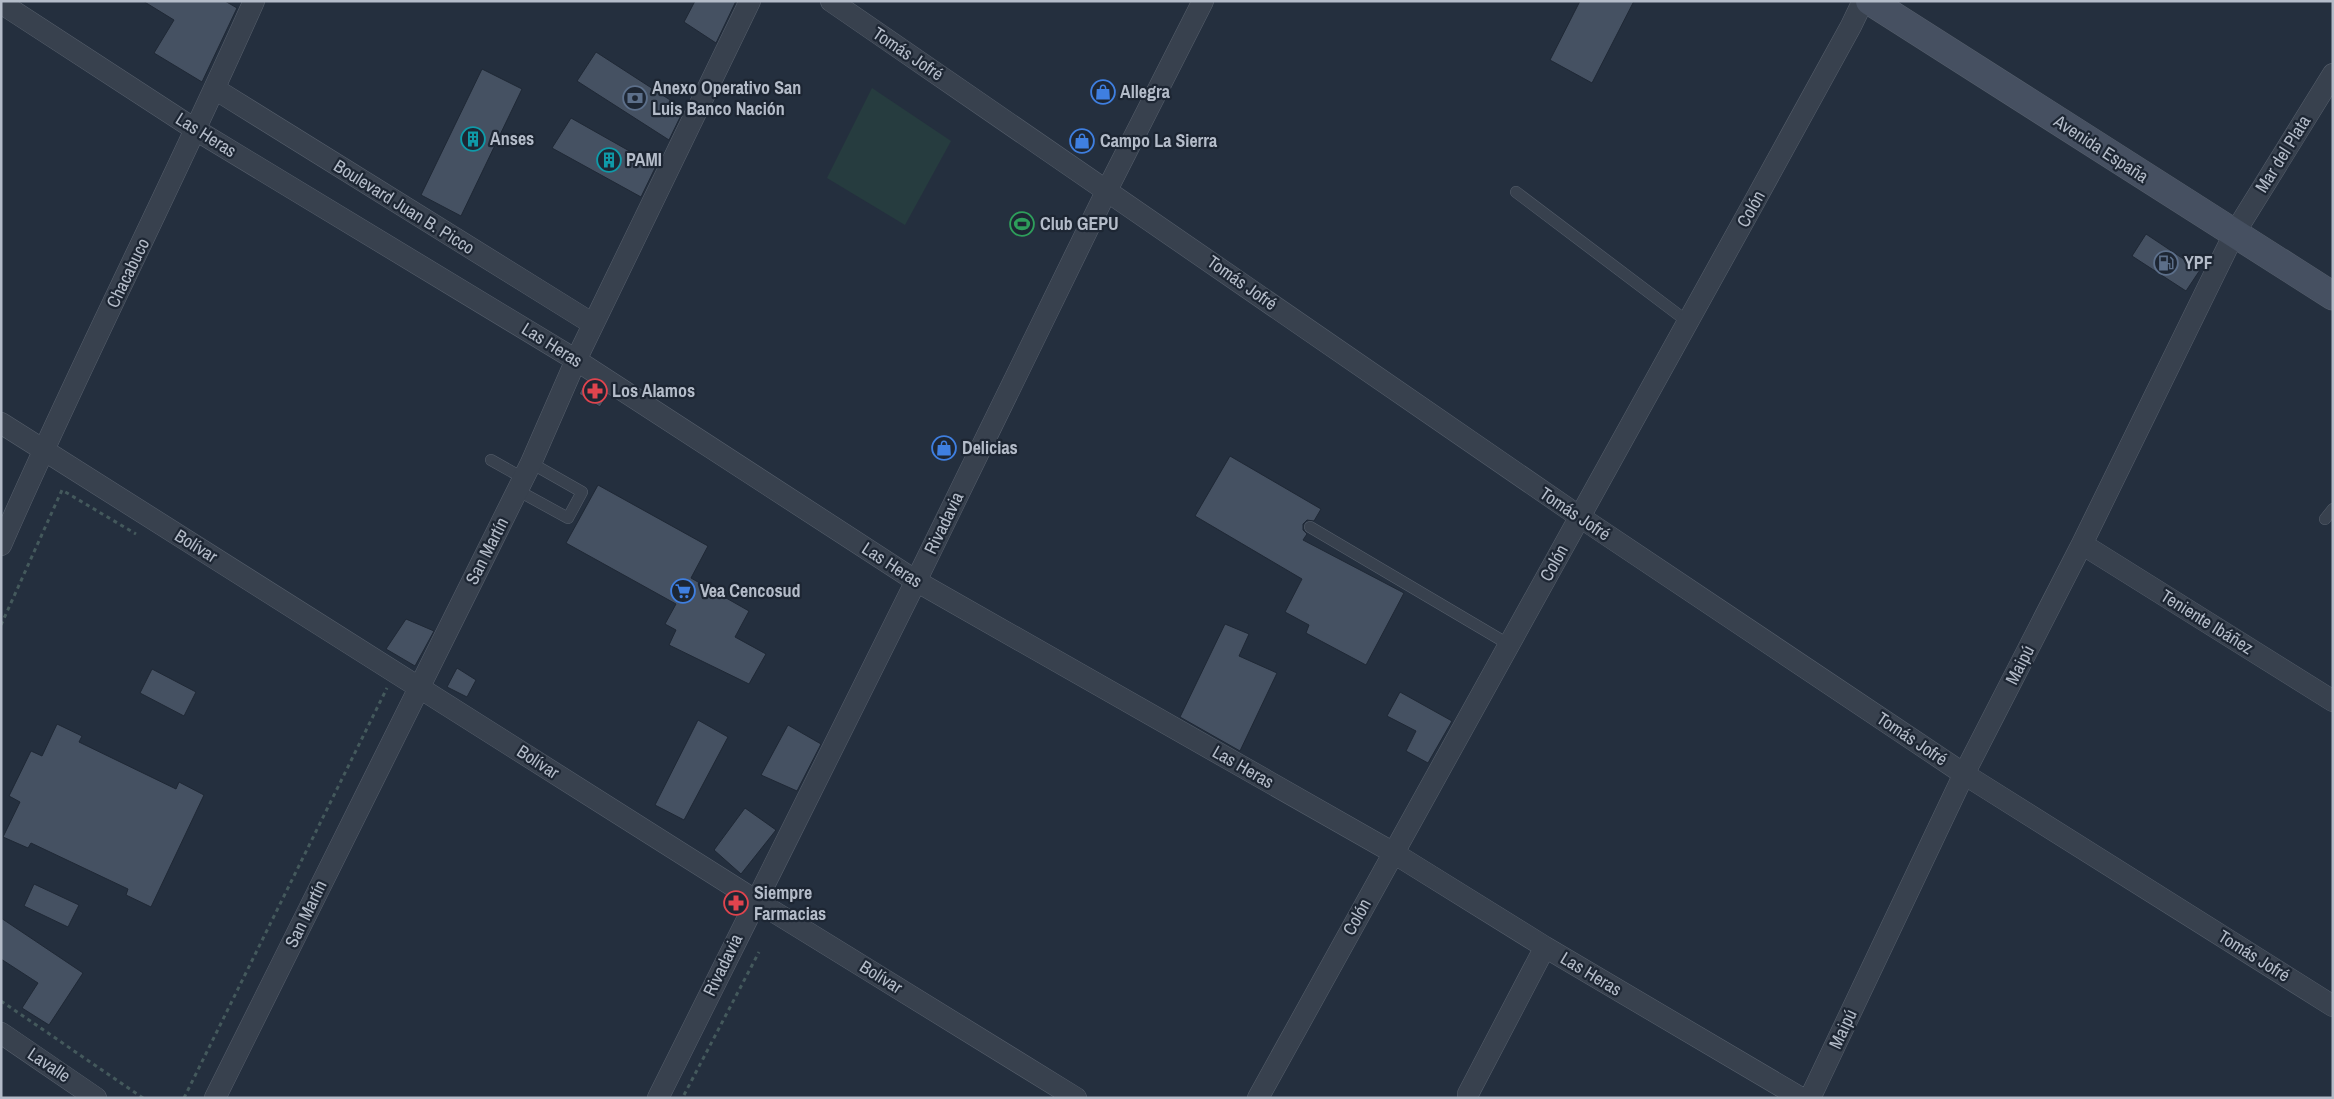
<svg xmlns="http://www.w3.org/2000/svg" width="2334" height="1099" font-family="'Archivo Narrow',sans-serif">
	<rect width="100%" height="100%" fill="#242f3e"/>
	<path fill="#263c3f" d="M872 88 951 141 905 225 827 178Z"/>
	<path fill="#455162" stroke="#1f2835" d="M143 1H225L237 8 202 82 154 53 174 20Z
		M695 1H736L716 43 684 22Z
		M1580 1H1634L1592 83 1550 60Z
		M596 52 684 109 669 140 577 81Z
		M482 69 522 89 461 216 421 195Z
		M571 118 656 166 641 197 552 148Z
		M2146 234 2200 270 2186 291 2132 256Z
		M588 383 607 395 600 407 579 394 584 384Z
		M1230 456 1321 509 1314 521 1307 520 1303 524V530L1307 534 1303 540 1404 593 1366 665 1306 633 1309 625 1285 612 1302 579 1195 516Z
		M598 485 708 546 691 578 749 611 735 637 766 654 749 684 669 645 676 630 665 624 676 604 566 543Z
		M406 619 434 631 415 666 386 649Z
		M1225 624 1249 634 1239 656 1277 673 1240 751 1180 717Z
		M457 668 476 680 467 697 447 687Z
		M152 669 196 692 184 716 140 693Z
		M1400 692 1452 721 1428 763 1406 751 1416 731 1387 716Z
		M698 720 728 737 684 820 655 805Z
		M57 724 82 736 79 742 176 789 179 782 204 795 151 907 126 895 128 889 31 843 28 848 3 837 20 802 9 796 31 751 42 756Z
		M788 725 821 744 797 791 761 775Z
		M745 808 776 830 741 874 714 850Z
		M34 884 79 905 68 927 24 906Z
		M1 918 83 973 49 1025 22 1008 38 983 1 959Z"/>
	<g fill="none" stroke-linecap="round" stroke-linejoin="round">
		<g stroke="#565f6c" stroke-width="12">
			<path id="lane" d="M1516 192 1688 322
				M491 460 523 478
				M517 490 568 518 582 492 531 463
				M2325 519 2333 509
				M1310 527 1508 644"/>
		</g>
		<g stroke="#565f6c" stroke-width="22">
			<path id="street" d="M831 1 1580 517 1964 774 2333 1006
				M1 3 196 130 576 360 916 581 1392 852 1545 947 1801 1098
				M215 89 593 324
				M1 423 755 900 1076 1098
				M2082 544 2333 701
				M1 545C81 362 173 184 254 1
				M1 1033 96 1098
				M1468 1094 1545 947
				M215 1098 531 463 576 360 750 1
				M658 1098 916 581 1107 190 1203 1
				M1258 1098C1454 739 1655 384 1851 26L1863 1
				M1810 1098 1964 774 2082 544 2234 234 2333 74"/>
		</g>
		<g stroke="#565f6c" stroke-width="29">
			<path id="secondary" d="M1870 1 2333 296"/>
		</g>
		<path stroke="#44595c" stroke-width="3" stroke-dasharray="4 4" stroke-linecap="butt" d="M1 625 62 490 136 534
			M1 1001 143 1098
			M684 1095 759 952
			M184 1098 387 688"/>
		<use href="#lane" stroke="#38414e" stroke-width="11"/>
		<use href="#street" stroke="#38414e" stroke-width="21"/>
		<use href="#secondary" stroke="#465061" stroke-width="28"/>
	</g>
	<defs>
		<g id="shop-ring" transform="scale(1.25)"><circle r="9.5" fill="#1d2633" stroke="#3f7fe0" stroke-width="1.5"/><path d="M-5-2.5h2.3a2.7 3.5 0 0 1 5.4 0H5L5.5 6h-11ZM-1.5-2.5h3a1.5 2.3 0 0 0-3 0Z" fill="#3f7fe0"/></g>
		<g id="bank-ring" transform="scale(1.25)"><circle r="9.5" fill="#1d2633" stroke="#5c6f8a" stroke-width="1.5"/><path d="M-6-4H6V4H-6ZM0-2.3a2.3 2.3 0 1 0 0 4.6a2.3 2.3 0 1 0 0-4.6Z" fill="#5c6f8a"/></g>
		<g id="building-ring" transform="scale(1.25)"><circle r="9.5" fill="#1d2633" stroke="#0f9aa8" stroke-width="1.5"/><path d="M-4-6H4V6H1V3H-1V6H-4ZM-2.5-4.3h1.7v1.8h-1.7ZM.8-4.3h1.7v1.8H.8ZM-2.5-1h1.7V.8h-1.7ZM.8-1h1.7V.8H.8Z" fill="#0f9aa8"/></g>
		<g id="stadium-ring" transform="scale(1.25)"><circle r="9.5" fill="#1d2633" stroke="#2e9e5b" stroke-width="1.5"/><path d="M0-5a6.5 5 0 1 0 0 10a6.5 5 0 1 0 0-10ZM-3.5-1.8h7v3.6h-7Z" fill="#2e9e5b"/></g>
		<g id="fuel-ring" transform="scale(1.25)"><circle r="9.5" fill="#1d2633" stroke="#5c6f8a" stroke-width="1.5"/><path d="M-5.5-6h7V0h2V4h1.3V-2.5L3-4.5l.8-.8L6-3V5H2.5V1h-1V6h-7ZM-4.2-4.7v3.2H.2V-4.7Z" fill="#5c6f8a"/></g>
		<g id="pharmacy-ring" transform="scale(1.25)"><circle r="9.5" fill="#1d2633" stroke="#e0444e" stroke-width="1.5"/><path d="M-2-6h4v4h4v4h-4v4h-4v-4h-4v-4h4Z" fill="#e0444e"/></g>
		<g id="supermarket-ring" transform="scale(1.25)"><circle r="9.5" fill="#1d2633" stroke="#3f7fe0" stroke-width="1.5"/><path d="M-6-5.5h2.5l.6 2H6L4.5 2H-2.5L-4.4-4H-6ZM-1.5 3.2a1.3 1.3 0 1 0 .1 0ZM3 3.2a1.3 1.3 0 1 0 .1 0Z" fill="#3f7fe0"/></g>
	</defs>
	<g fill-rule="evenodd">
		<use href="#shop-ring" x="1103" y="92"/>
		<use href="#bank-ring" x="635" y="98"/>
		<use href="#building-ring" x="473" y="139"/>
		<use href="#shop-ring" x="1082" y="141"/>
		<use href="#building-ring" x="609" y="160"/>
		<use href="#stadium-ring" x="1022" y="224"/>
		<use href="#fuel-ring" x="2166" y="263"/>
		<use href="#pharmacy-ring" x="595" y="391"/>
		<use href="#shop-ring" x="944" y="448"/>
		<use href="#supermarket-ring" x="683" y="591"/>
		<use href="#pharmacy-ring" x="736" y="903"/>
	</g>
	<g text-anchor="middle" stroke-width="4.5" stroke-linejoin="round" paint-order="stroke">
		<g font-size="18" fill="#b4bcc9" stroke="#1d2633">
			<text transform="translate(908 54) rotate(34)" y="6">Tomás Jofré</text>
			<text transform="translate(206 135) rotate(32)" y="6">Las Heras</text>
			<text transform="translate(2101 149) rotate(33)" y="6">Avenida España</text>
			<text transform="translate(2283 154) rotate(-58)" y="6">Mar del Plata</text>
			<text transform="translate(404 207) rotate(32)" y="6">Boulevard Juan B. Picco</text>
			<text transform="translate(1751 209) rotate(-61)" y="6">Colón</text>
			<text transform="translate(128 273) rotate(-64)" y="6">Chacabuco</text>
			<text transform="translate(1242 283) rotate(35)" y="6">Tomás Jofré</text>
			<text transform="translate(552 345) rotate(32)" y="6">Las Heras</text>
			<text transform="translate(1575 514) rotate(34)" y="6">Tomás Jofré</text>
			<text transform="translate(944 523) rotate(-64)" y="6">Rivadavia</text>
			<text transform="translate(196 546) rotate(32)" y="6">Bolívar</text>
			<text transform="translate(487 551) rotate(-63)" y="6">San Martín</text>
			<text transform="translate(1554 563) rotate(-61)" y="6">Colón</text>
			<text transform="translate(892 565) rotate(33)" y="6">Las Heras</text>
			<text transform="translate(2207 622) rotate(32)" y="6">Teniente Ibáñez</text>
			<text transform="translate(2020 665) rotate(-63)" y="6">Maipú</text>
			<text transform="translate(1912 739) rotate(34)" y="6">Tomás Jofré</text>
			<text transform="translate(538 762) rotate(33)" y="6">Bolívar</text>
			<text transform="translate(1243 767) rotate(30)" y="6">Las Heras</text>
			<text transform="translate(306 914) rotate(-64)" y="6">San Martín</text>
			<text transform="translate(1357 917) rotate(-61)" y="6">Colón</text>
			<text transform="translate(2254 956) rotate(32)" y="6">Tomás Jofré</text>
			<text transform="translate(723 965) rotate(-64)" y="6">Rivadavia</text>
			<text transform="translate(1591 974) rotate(31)" y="6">Las Heras</text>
			<text transform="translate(881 977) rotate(32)" y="6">Bolívar</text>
			<text transform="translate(1843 1029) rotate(-65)" y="6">Maipú</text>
			<text transform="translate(49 1065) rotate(34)" y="6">Lavalle</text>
		</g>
		<g font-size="18" font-weight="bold" fill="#b4bcc9" stroke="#1d2633" text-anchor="start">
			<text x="652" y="94">Anexo Operativo San<tspan x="652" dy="21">Luis Banco Nación</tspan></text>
			<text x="1120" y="98">Allegra</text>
			<text x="490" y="145">Anses</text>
			<text x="1100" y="147">Campo La Sierra</text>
			<text x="626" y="166">PAMI</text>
			<text x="1040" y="230">Club GEPU</text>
			<text x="2184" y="269">YPF</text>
			<text x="612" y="397">Los Alamos</text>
			<text x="962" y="454">Delicias</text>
			<text x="700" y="597">Vea Cencosud</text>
			<text x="754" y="899">Siempre<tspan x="754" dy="21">Farmacias</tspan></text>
		</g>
	</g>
	<rect width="2334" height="1099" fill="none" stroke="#b4bcc9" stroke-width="5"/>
</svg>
